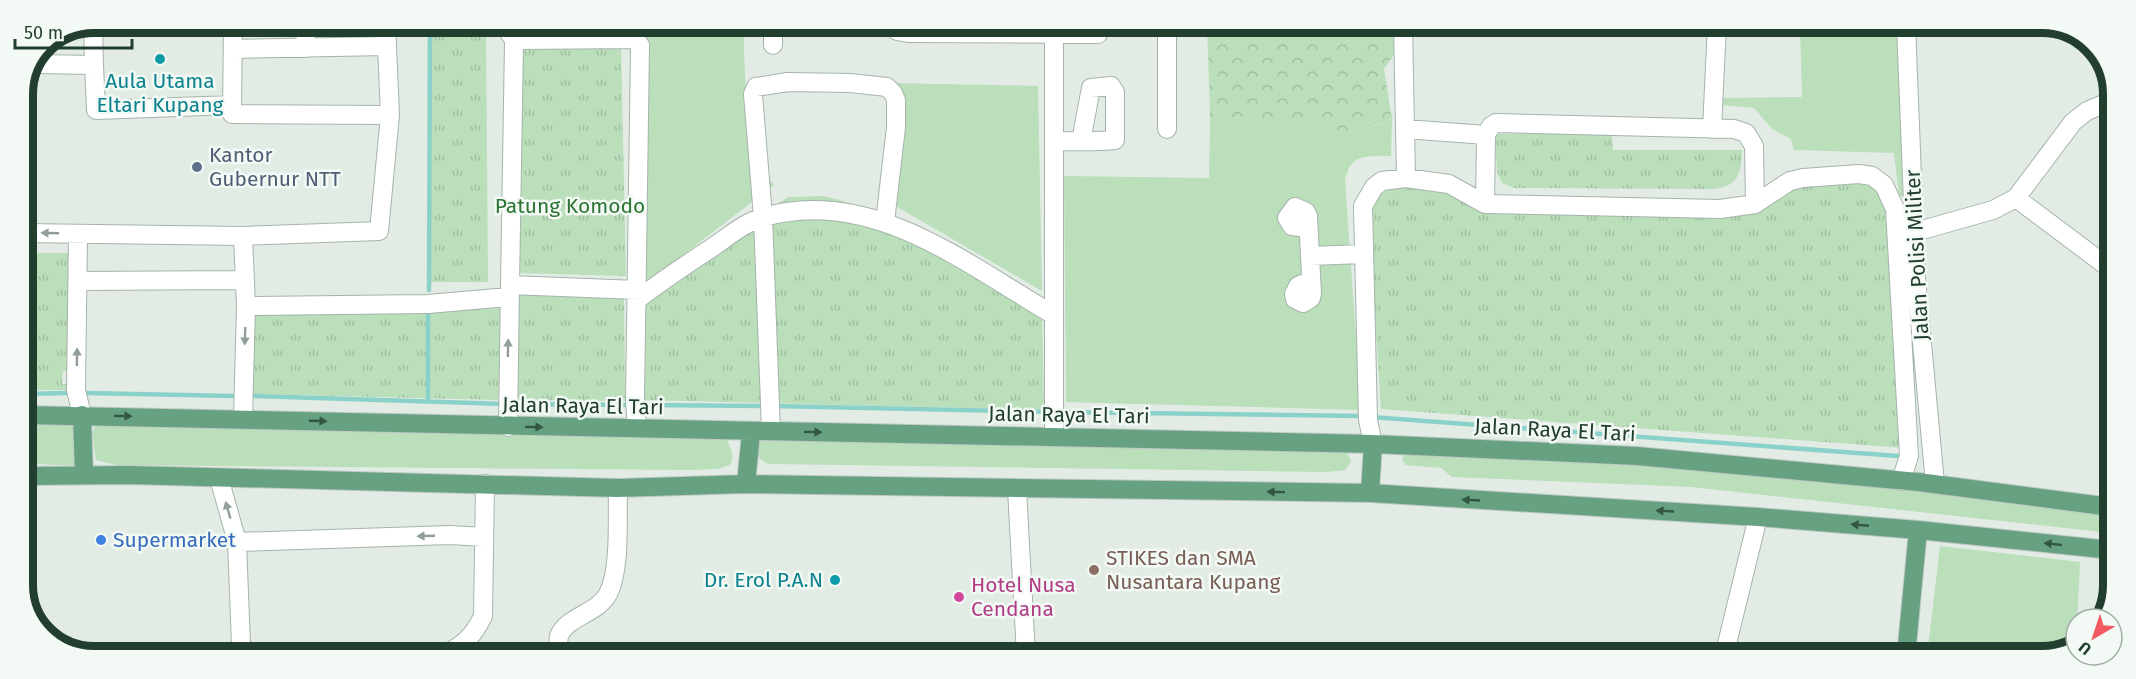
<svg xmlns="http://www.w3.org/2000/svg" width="2136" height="679" font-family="'Fira Sans',sans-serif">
	<defs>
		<pattern id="forest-crowns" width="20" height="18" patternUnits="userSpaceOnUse" patternTransform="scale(1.5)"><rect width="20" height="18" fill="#bbdebb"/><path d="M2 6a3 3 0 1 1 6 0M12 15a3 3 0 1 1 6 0" fill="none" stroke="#a0c0a1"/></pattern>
		<pattern id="park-tufts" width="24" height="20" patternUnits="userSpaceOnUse" patternTransform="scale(1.5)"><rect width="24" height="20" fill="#bbdebb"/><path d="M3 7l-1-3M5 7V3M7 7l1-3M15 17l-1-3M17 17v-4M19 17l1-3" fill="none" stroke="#a0c0a1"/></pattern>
	</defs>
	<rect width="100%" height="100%" fill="#e2ece5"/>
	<path fill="#bbdebb" d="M642 23H743L748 149 774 185 644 285Z
		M1800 25H1896L1906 196H1899L1894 153 1794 150 1791 139 1772 129 1754 108 1722 105V98L1802 97Z
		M889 83 1038 86 1042 291 887 201Z
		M1210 117 1244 118 1277 126 1294 122 1312 124 1331 134 1368 128 1392 119 1391 156C1367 157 1351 152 1345 180L1361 410 1066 402 1064 176 1209 178Z
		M23 423H74V466L23 463Z
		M97 423 720 435 727 439 733 456 730 465 718 469 689 470 116 465 96 460 92 433Z
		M762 437 1346 451 1351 461 1346 470 1326 472 770 464C757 460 757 455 757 443Z
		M1405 453 1652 460 2111 509V533L1691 487 1452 477 1441 468 1405 465 1402 459Z
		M1940 546 2080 562 2076 645 2042 656H1927Z"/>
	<path fill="url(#forest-crowns)" d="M1207 24H1390L1398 49 1384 69 1392 119 1346 135 1331 134 1312 124 1294 122 1277 126 1244 118 1210 117Z"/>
	<path fill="url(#park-tufts)" d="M428 23H486L488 282H429Z
		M513 44 621 45 626 276 517 273Z
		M1612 133 1613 150H1742C1742 172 1738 187 1713 189L1514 188 1502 183 1497 172 1495 134Z
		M1808 171 1885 186 1904 448 1381 409 1369 224C1371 198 1379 185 1404 175L1476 202 1735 204Z
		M823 196C901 213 972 264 1042 304L1044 410 645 400 643 299 788 197Z
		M23 253H73L72 371H63L62 384 72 385V390H23Z
		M624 287 625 401 514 400 516 288Z
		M250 306 428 311 502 308 498 400 249 394Z"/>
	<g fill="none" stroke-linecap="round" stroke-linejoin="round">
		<path stroke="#8ad2c9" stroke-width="4.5" d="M429 290 430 23
			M85 393 234 396
			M23 394 68 393
			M253 396 505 404
			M428 401V311
			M513 404 631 405
			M639 405 766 406
			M774 406 1051 412
			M1059 412 1363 416
			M1371 417 1898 456"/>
		<g stroke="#a5b4ab" stroke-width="20">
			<path id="minor" d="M305 23 306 48
				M386 23 390 115
				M502 23 515 41
				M889 24 897 31 908 33 1098 34
				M1054 24V437
				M1403 24 1406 178
				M1906 25 1916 278 1935 484
				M773 45V23
				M233 49 387 46
				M35 64 94 65 93 23
				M94 65 96 110 232 105
				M1167 129V24
				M1405 129 1486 135
				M1712 129 1717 25
				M1054 141C1075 141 1095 142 1115 140V92L1111 86 1091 88 1081 141
				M2016 198 2112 270
				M1485 204 1486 135 1491 126 1496 123 1734 129 1746 133 1754 146 1755 204
				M1308 216 1301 227 1292 226 1287 218 1295 207 1306 212 1308 216 1310 256
				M1915 232 1993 210 2016 198 2073 122 2087 111 2113 100
				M23 233 243 236 379 231 390 115 232 114 233 23
				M78 234 76 390 82 415
				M243 236 246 306 243 418
				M78 281 244 280
				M510 285 514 43 517 40 634 39 640 45 635 400 637 428
				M1312 293 1311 289 1302 284 1298 286 1294 294 1295 299 1303 303 1311 298 1312 293 1310 256 1363 254
				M638 299C662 281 687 264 713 247 729 236 745 222 764 217 872 186 967 265 1054 315
				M246 306 428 304 508 297
				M508 427 510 285 638 290
				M771 431 763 217 753 94 756 87 788 82 850 83 887 87 893 93 896 100V127L885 222
				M1373 444 1368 420 1363 206 1374 187 1382 181 1406 178 1449 184 1485 204 1720 209 1755 204 1790 181 1803 178 1859 174 1872 176 1884 185 1895 209 1909 456 1901 481
				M219 478 237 542 241 645 248 652 276 654
				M1017 489 1026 655
				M237 542 450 535 484 537
				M445 654C464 645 474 635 483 616L485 484
				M558 655C558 649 558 641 559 636 567 616 597 614 608 594 621 569 617 517 618 488
				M1724 656 1758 517"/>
		</g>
		<g stroke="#c1c9c5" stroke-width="20">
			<path id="major" d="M23 415 1373 444 1637 456 1918 482 2111 507
				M82 415 84 475
				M23 476 129 475 618 488 746 484 1370 493 1758 517 1918 530 2111 550
				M746 484 751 433
				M1370 493 1373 444
				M1906 656 1918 530"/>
		</g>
		<use href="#minor" stroke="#fff" stroke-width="18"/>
		<use href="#major" stroke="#66a282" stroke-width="18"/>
	</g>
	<defs><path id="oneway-solid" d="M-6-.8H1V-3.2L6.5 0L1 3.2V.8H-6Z" transform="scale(1.5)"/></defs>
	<g fill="#909e97">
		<use href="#oneway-solid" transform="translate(50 233) rotate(-178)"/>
		<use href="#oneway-solid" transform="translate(245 336) rotate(92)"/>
		<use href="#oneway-solid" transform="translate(508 348) rotate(-89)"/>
		<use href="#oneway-solid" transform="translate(77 357) rotate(-89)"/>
		<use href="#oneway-solid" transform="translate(228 510) rotate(-106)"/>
		<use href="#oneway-solid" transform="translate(426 536) rotate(178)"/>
	</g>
	<g fill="#335744">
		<use href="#oneway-solid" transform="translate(123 416) rotate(1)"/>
		<use href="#oneway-solid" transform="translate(318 421) rotate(2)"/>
		<use href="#oneway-solid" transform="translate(534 427) rotate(1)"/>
		<use href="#oneway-solid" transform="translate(813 432) rotate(1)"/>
		<use href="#oneway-solid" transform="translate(1276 492) rotate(-179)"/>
		<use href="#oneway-solid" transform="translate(1471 500) rotate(-177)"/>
		<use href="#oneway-solid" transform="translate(1665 511) rotate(-177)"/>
		<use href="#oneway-solid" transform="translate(1860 525) rotate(-175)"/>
		<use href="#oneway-solid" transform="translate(2053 544) rotate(-174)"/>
	</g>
	<g fill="#0f9aa8" stroke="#f3f9f4" stroke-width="2">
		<circle cx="160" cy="59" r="6"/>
		<circle cx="835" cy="580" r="6"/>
	</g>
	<circle fill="#5c6f8a" stroke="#f3f9f4" stroke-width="2" cx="197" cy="167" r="6"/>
	<circle fill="#3f7fe0" stroke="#f3f9f4" stroke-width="2" cx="101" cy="540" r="6"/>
	<circle fill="#8d6e63" stroke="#f3f9f4" stroke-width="2" cx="1094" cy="570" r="6"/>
	<circle fill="#d1479c" stroke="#f3f9f4" stroke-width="2" cx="959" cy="597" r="6"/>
	<g text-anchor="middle" stroke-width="5" stroke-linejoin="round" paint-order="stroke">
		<g font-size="21" fill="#0d838f" stroke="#f3f9f4">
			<text x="160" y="88">Aula Utama<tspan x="160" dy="24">Eltari Kupang</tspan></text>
			<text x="823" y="587" text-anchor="end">Dr. Erol P.A.N</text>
		</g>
		<g font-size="21" fill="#4e5e75" stroke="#f3f9f4" text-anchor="start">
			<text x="209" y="162">Kantor<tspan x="209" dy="24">Gubernur NTT</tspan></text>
		</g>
		<g font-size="21" fill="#2c7534" stroke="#f3f9f4">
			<text x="570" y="213">Patung Komodo</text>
		</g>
		<g font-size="21" fill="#223e2f" stroke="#f3f9f4">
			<text transform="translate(1917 255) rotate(-93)" y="7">Jalan Polisi Militer</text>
			<text transform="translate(583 406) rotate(1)" y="7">Jalan Raya El Tari</text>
			<text transform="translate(1069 415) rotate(1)" y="7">Jalan Raya El Tari</text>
			<text transform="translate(1555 430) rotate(3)" y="7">Jalan Raya El Tari</text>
		</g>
		<g font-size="21" fill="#366cbe" stroke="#f3f9f4" text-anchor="start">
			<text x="113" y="547">Supermarket</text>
		</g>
		<g font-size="21" fill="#785e54" stroke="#f3f9f4" text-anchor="start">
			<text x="1106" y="565">STIKES dan SMA<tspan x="1106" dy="24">Nusantara Kupang</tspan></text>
		</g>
		<g font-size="21" fill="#b23c85" stroke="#f3f9f4" text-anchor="start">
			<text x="971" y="592">Hotel Nusa<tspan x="971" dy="24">Cendana</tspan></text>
		</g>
	</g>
	<path d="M0 0H2136V679H0ZM94 33H2042A61 61 0 0 1 2103 94V585A61 61 0 0 1 2042 646H94A61 61 0 0 1 33 585V94A61 61 0 0 1 94 33Z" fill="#f3f9f4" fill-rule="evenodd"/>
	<path fill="none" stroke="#223e2f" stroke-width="8" d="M94 33H2042A61 61 0 0 1 2103 94V585A61 61 0 0 1 2042 646H94A61 61 0 0 1 33 585V94A61 61 0 0 1 94 33Z"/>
	<g transform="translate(2094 637) rotate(219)"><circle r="28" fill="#f3f9f4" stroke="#9faea5" stroke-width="1.5"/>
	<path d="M0-4.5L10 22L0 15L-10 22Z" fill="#f25a5f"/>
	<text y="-9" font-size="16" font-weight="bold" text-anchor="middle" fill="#223e2f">U</text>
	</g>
	<path d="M15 39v9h117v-9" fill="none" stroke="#223e2f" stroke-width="3"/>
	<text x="24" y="39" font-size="18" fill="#223e2f" stroke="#f3f9f4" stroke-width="4.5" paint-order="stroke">50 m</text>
</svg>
